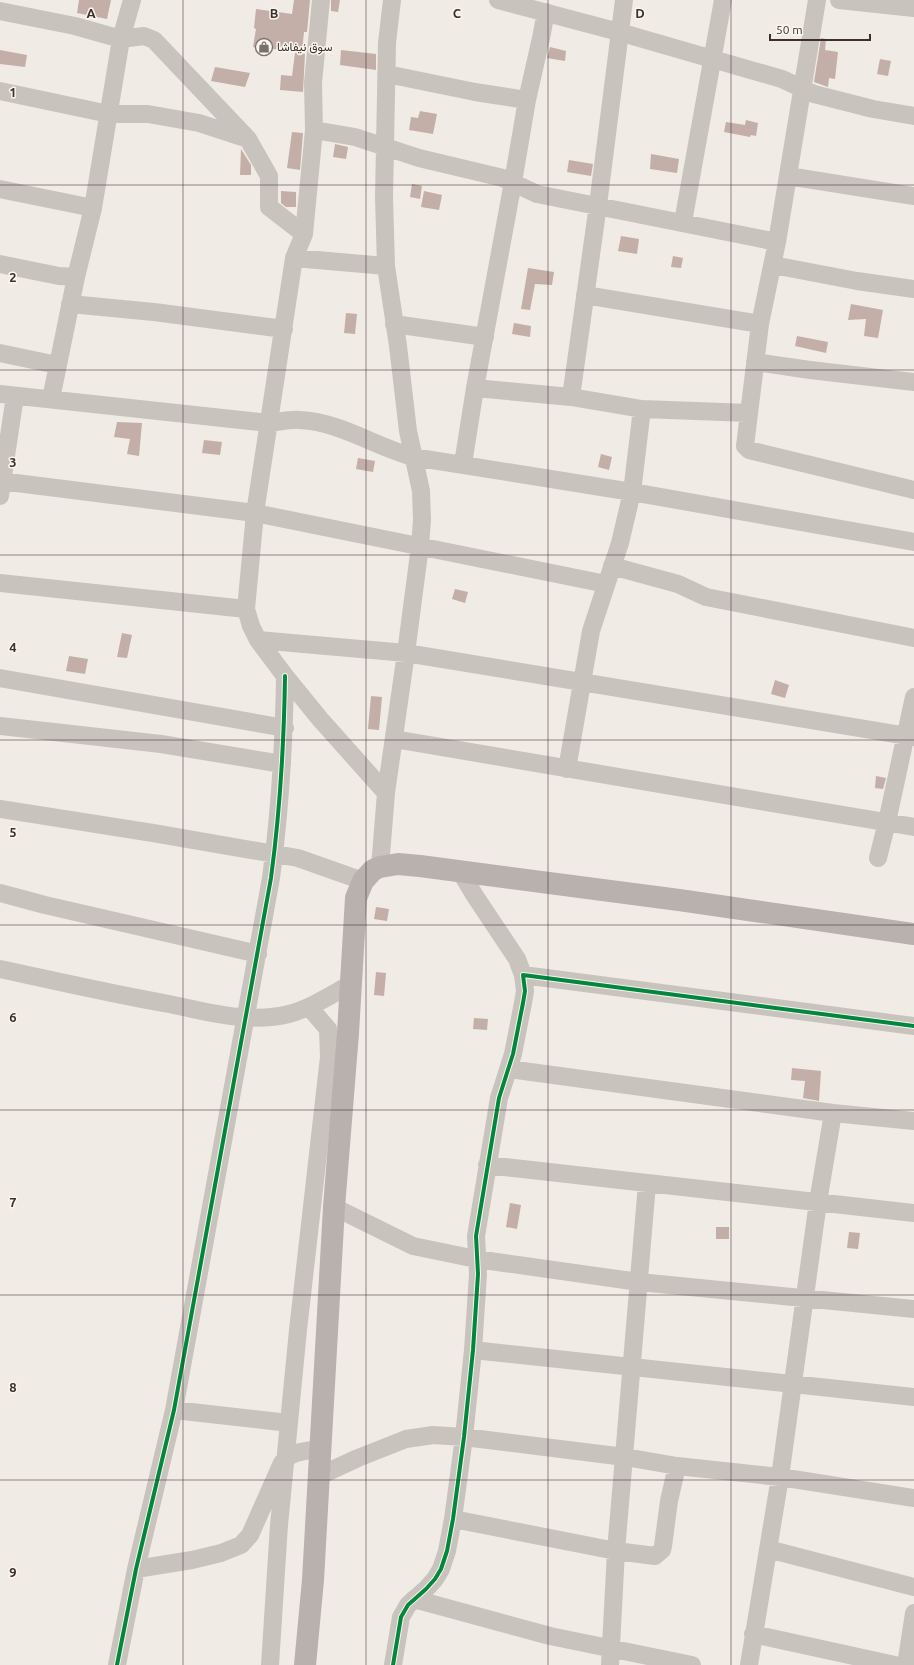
<svg xmlns="http://www.w3.org/2000/svg" width="914" height="1665" font-family="Ubuntu,Vazirmatn,sans-serif">
	<rect width="100%" height="100%" fill="#f0ebe5"/>
	<path fill="#c3afa7" d="M79 0H111L107 19 77 13Z
		M294 0H310L307 32H304L302 52 253 47 256 29 254 28 256 9 292 14Z
		M331 0H340L338 12 331 11Z
		M821 38 826 39 825 50 838 52 835 79 829 78 828 87 814 82Z
		M550 47 566 51 565 61 547 58Z
		M0 50 27 55 25 67 0 64Z
		M341 50 376 54V70L340 65Z
		M295 53 305 54 303 92 280 90 281 75 292 76Z
		M880 59 891 61 888 76 877 74Z
		M215 67 250 73 245 87 211 81Z
		M420 111 437 114 433 134 409 130 411 117 418 118Z
		M746 120 758 123 756 136 751 135 750 137 724 132 726 122 745 125Z
		M292 132 303 133 300 170 287 168Z
		M335 144 348 147 346 159 333 157Z
		M241 149 251 165V175H240Z
		M651 154 679 159 677 173 650 169Z
		M569 160 593 164 591 176 567 172Z
		M412 184 422 186 420 199 410 197Z
		M281 191 296 192V207H286L281 203Z
		M424 191 442 195 439 210 421 207Z
		M621 236 639 239 637 254 618 251Z
		M673 256 683 258 681 268 671 267Z
		M528 268 554 272 552 285 535 284 530 310 521 309Z
		M851 304 883 310 878 338 864 336 866 319 848 320Z
		M346 313 357 314 355 334 344 333Z
		M514 323 531 326 530 337 512 334Z
		M797 336 828 342 826 353 795 346Z
		M117 422 142 423 139 456 127 454 130 439 114 437Z
		M204 440 222 442 220 455 202 453Z
		M601 454 612 457 609 470 598 467Z
		M358 458 375 461 373 472 356 469Z
		M455 589 468 592 465 603 452 599Z
		M122 633 132 635 127 658 117 657Z
		M69 656 88 659 85 674 66 671Z
		M775 680 789 685 785 698 771 694Z
		M371 696 382 697 379 730 368 729Z
		M876 776 886 778 883 789 875 788Z
		M376 907 389 909 387 921 374 919Z
		M376 972 386 973 384 996 374 995Z
		M474 1018 488 1019 487 1030 473 1029Z
		M792 1068 821 1071 819 1101 803 1098 805 1081 791 1080Z
		M510 1203 521 1205 517 1229 506 1227Z
		M716 1227H729V1239H716Z
		M849 1232 860 1233 858 1249 847 1248Z"/>
	<g fill="none" stroke-linecap="round" stroke-linejoin="round">
		<path stroke="#c9c3be" stroke-width="18" d="M321 0 313 83 314 130 304 234 294 258 255 513 246 609 251 626 258 640 285 676 320 719 386 793 380 867
			M498 0 619 32 782 79 814 94 873 109 914 116
			M817 0 777 242 760 324 745 446 749 450 914 490
			M839 0 914 8
			M0 11 75 26 121 39 144 36 154 40 248 139 269 176V207L304 234
			M387 74 475 92 527 100
			M0 91 109 114H148L199 123 248 139
			M314 130 355 137 419 158 503 178 537 194 777 242
			M788 176 914 196
			M0 189 93 208
			M683 222 723 0
			M294 258 386 266
			M0 264 59 276 76 277
			M773 265 857 281 914 289
			M585 295 760 324
			M70 304 154 312 284 329
			M394 324 485 337
			M0 353 57 365
			M755 362 810 370 914 382
			M475 388 571 397 642 409 749 413
			M0 394 269 423C279 422 290 419 300 420 340 422 374 446 413 457L632 492 914 542
			M571 397 598 205 624 0
			M51 399 76 277 93 208 121 39 132 0
			M463 464 475 388 513 182 527 100 541 38 546 12
			M0 481 255 513 606 584
			M0 496 15 396
			M612 566 678 584 706 597 914 638
			M0 583 246 609
			M258 640 406 653 914 737
			M0 678 285 728
			M0 726 161 744 282 764
			M394 739 914 827
			M567 769 591 631 620 543 632 492 642 409
			M386 793 406 653 420 546 422 520 421 491 408 431 398 346 386 266 384 197 387 43 392 0
			M0 809 153 833 298 858 363 881
			M878 858 887 822 914 697
			M460 871 475 896 517 959 523 975
			M0 893 45 905 258 954
			M0 969C56 981 112 994 169 1004 207 1012 250 1024 289 1014 311 1008 331 995 351 984
			M508 1069 833 1113 914 1121
			M487 1165 914 1213
			M334 1207 413 1246 476 1259 639 1282 914 1309
			M473 1350 914 1397
			M174 1410 289 1423
			M319 1476 358 1458 406 1439 433 1435 464 1437 625 1457 677 1466 780 1477 914 1498
			M453 1519 616 1551 655 1556 662 1550 663 1546 669 1501 677 1466
			M768 1549 914 1587
			M136 1569 192 1560 221 1553 241 1545 250 1535 282 1463C290 1451 306 1451 319 1449
			M414 1599 550 1636 692 1665
			M753 1634 895 1665
			M117 1665 136 1569 174 1410 271 878C280 811 284 744 285 676
			M270 1665 279 1525 298 1330 329 1057 328 1029 309 1007
			M393 1665 401 1617 408 1605 426 1589 435 1579 441 1569 447 1551 453 1519 464 1437 473 1350 478 1274 476 1236 499 1098 513 1054 523 1003 525 991 523 975 914 1026
			M610 1665 616 1551 647 1184
			M749 1665 780 1477 818 1202 833 1113
			M906 1665 914 1613"/>
		<path stroke="#b8b1ad" stroke-width="22" d="M305 1665 313 1580 334 1207 348 1033 356 898 363 881 373 870 380 867 398 864 420 866 679 900 914 934"/>
		<g stroke="#fbf5ee" stroke-width="6">
			<path id="cycleway" d="M117 1665 136 1569 174 1410 271 878C280 811 284 744 285 676
				M393 1665 401 1617 408 1605 426 1589 435 1579 441 1569 447 1551 453 1519 464 1437 473 1350 478 1274 476 1236 499 1098 513 1054 523 1003 525 991 523 975 914 1026"/>
		</g>
		<use href="#cycleway" stroke="#00873e" stroke-width="4"/>
	</g>
	<path fill="none" stroke="#3b302b" stroke-width="1" stroke-opacity="0.55" d="M183 0V1665M366 0V1665M548 0V1665M731 0V1665M0 185H914M0 370H914M0 555H914M0 740H914M0 925H914M0 1110H914M0 1295H914M0 1480H914"/>
	<defs>
		<g id="shop-ring" transform="scale(0.9)"><circle r="9.5" fill="#fbf5ee" stroke="#7a716c" stroke-width="1.5"/><path d="M-5-2.5h2.3a2.7 3.5 0 0 1 5.4 0H5L5.5 6h-11ZM-1.5-2.5h3a1.5 2.3 0 0 0-3 0Z" fill="#7a716c"/></g>
	</defs>
	<g fill-rule="evenodd">
		<use href="#shop-ring" x="264" y="47"/>
	</g>
	<g text-anchor="middle" stroke-width="3" stroke-linejoin="round" paint-order="stroke">
		<g font-size="12" fill="#3b302b" stroke="#fbf5ee" text-anchor="start">
			<text x="277" y="51">سوق نيفاشا</text>
		</g>
	</g>
	<g font-size="13" text-anchor="middle" font-weight="bold" fill="#3b302b" stroke="#fbf5ee" stroke-width="3" stroke-linejoin="round" paint-order="stroke">
		<text x="91" y="18">A</text>
		<text x="274" y="18">B</text>
		<text x="457" y="18">C</text>
		<text x="640" y="18">D</text>
		<text x="13" y="97">1</text>
		<text x="13" y="282">2</text>
		<text x="13" y="467">3</text>
		<text x="13" y="652">4</text>
		<text x="13" y="837">5</text>
		<text x="13" y="1022">6</text>
		<text x="13" y="1207">7</text>
		<text x="13" y="1392">8</text>
		<text x="13" y="1577">9</text>
	</g>
	<path d="M770 34v6h100v-6" fill="none" stroke="#3b302b" stroke-width="2"/>
	<text x="776" y="34" font-size="12" fill="#3b302b" stroke="#fbf5ee" stroke-width="3" paint-order="stroke">50 m</text>
</svg>
